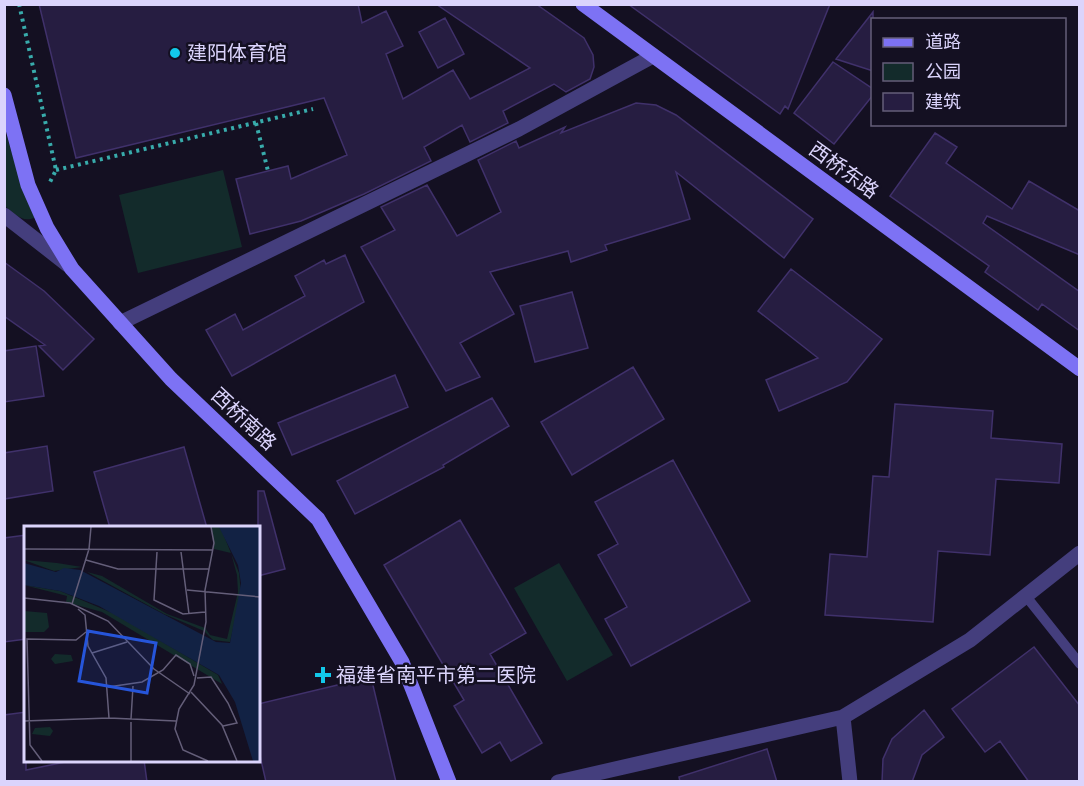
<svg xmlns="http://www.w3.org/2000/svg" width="1084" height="786" font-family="Quicksand,'Noto Sans SC',sans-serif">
	<rect width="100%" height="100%" fill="#141022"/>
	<path fill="#132b2b" d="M4 128 20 179 35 213 34 218C22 223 14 213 5 206Z
		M223 170 242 247 138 273 119 195Z
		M559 563 613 655 567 681 514 588Z"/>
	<path fill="#261d41" stroke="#40316b" stroke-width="1.5" d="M39 4H358L362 23 386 11 403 46 386 54 403 99 453 70 470 99 530 68 436 4H536L584 38 593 55 594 67 590 79 566 92 554 84 503 111 508 123 470 142 462 125 424 147 431 161 364 194 301 221 250 234 236 179 288 166 291 179 347 155 324 98 76 158Z
		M628 4H830L788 109 785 106 780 114Z
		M873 12V71L836 59Z
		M445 18 464 54 438 68 419 32Z
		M833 62 873 89V95L834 144 794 113Z
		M636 103 656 105 676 115 813 219 784 258 676 172 690 219 605 245 607 250 571 262 568 251 490 272 514 314 460 343 480 377 446 391 361 247 395 230 381 207 427 185 457 236 501 212 478 160 516 141 519 148 565 127 561 133Z
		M935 133 957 147 946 163 1012 209 1029 181 1080 211V255L987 216 983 223 1080 292V331L1042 304 1038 310 985 272 989 266 890 196Z
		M345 255 364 302 232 376 206 330 235 314 243 330 305 296 295 276 324 260 326 264Z
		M4 262 44 291 94 339 63 370 39 346 45 345 4 316Z
		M791 269 882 339 847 382 779 411 766 380 818 358 758 311Z
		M572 292 588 348 535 362 520 306Z
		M36 346 44 396 4 402V351Z
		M633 367 664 419 572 475 541 422Z
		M395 375 408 407 292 455 278 423Z
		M492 398 509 426 443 465 444 467 355 514 337 481Z
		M895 404 993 411 991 438 1062 444 1059 483 996 479 990 555 938 551 933 622 825 615 830 554 867 557 873 476 889 477Z
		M47 446 53 491 4 499V453Z
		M184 447 207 528H110L94 472Z
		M673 460 750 601 631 666 605 619 627 607 598 555 618 544 595 502Z
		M258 491H264L285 569 258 576Z
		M460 520 526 633 490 654 542 743 511 761 500 742 482 753 454 706 464 700 384 565Z
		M26 535V639L4 642V538Z
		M1034 647 1080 706V782H1029L1000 741 985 752 952 709Z
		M371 677 396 782H266L258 747V704Z
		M924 710 944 737 922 755 912 782H882L883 759 892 739Z
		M26 712V770L75 760H144L147 782H4V715Z
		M767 749 777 782H680L679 777Z"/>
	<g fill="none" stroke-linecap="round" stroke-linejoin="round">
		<path stroke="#38abab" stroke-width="4" stroke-dasharray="3 4.5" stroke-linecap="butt" d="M19 4 56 170 49 184
			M256 123 268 171
			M56 170 313 109"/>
		<path stroke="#443e7d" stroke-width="10" d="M1025 595 1080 664"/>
		<path stroke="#443e7d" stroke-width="15" d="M120 323 519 129 653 56
			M843 717 850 782
			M558 782 843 717 970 640 1080 553"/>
		<path stroke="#443e7d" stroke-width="15" d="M4 215 68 265"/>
		<path stroke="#7d72f4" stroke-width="15" d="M583 4 1080 369
			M4 95 28 185 47 228 72 269 171 379 318 519 402 662 449 782"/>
	</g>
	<g fill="#12c8e9" stroke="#141022" stroke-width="2">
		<circle cx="175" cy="53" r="6"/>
		<path d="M320 666h6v6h6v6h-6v6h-6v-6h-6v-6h6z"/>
	</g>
	<g text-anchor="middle" stroke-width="5" stroke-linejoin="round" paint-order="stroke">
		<g font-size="20" fill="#dbd4fc" stroke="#141022" text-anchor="start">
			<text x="187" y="60">建阳体育馆</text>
			<text x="336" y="682">福建省南平市第二医院</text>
		</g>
		<g font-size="20" fill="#dbd4fc" stroke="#141022">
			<text transform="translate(844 170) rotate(36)" y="7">西桥东路</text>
			<text transform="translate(244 419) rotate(43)" y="7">西桥南路</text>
		</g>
	</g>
	<g transform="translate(24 526)">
		<rect width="236" height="236" fill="#141022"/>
		<path d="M187 1H195L198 5 215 47 217 67 206 116 189 114 180 105 140 88 63 46 78 50 143 88 181 102 186 109 203 113 214 66 213 49 207 27 190 23ZM0 34 33 37 58 41 30 45ZM0 59 36 65 93 89 194 149 198 158 78 86 42 76 43 70ZM0 85 23 87 25 101 20 106H0ZM31 128 47 129 49 135 31 138 27 133ZM26 201 29 205 26 210 8 208 11 202Z" fill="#132b2b"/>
		<path d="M195 1H235V235H229L211 176 195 149 75 80 36 65 0 59V37L32 46 40 42 56 44 192 116 206 117 217 57 214 39Z" fill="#122244"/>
		<path fill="none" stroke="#645e79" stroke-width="1.5" d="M0 23 189 24M65 23 67 1M133 26 130 74 159 88 181 86M157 26 165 88M62 34 94 43H185M163 64 236 71M0 72 46 77 84 95 130 143 166 168M48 78 65 23M54 83 61 89 64 120 82 152 85 192M68 127 103 116M173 152 187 151 204 177 213 197 199 200M84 161 118 156 139 144 152 129 166 138 170 150M167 166 198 199 213 235M107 193 109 160M0 195 85 192 152 195M107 196V235M18 235 6 219 3 113 52 114 62 106M184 235 159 224 151 203 155 183 170 159 182 96 181 64 190 17 187 1"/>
		<path fill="#2655da" fill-opacity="0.15" stroke="#2655da" stroke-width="3" d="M64 105 132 117 123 167 55 155Z"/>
		<rect width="236" height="236" fill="none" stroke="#dbd4fc" stroke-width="3"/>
	</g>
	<rect width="1084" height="786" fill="none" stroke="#dbd4fc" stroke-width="12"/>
	<rect x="871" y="18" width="195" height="108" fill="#141022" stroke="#645e79" stroke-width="1.5"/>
	<rect x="883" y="38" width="30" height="9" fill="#7d72f4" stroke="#645e79" stroke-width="1.5"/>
	<text x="925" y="48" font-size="18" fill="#dbd4fc">道路</text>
	<rect x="883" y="63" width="30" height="18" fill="#132b2b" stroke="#645e79" stroke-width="1.5"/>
	<text x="925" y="78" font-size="18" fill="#dbd4fc">公园</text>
	<rect x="883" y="93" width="30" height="18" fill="#261d41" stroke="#645e79" stroke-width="1.5"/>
	<text x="925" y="108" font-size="18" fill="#dbd4fc">建筑</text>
</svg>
